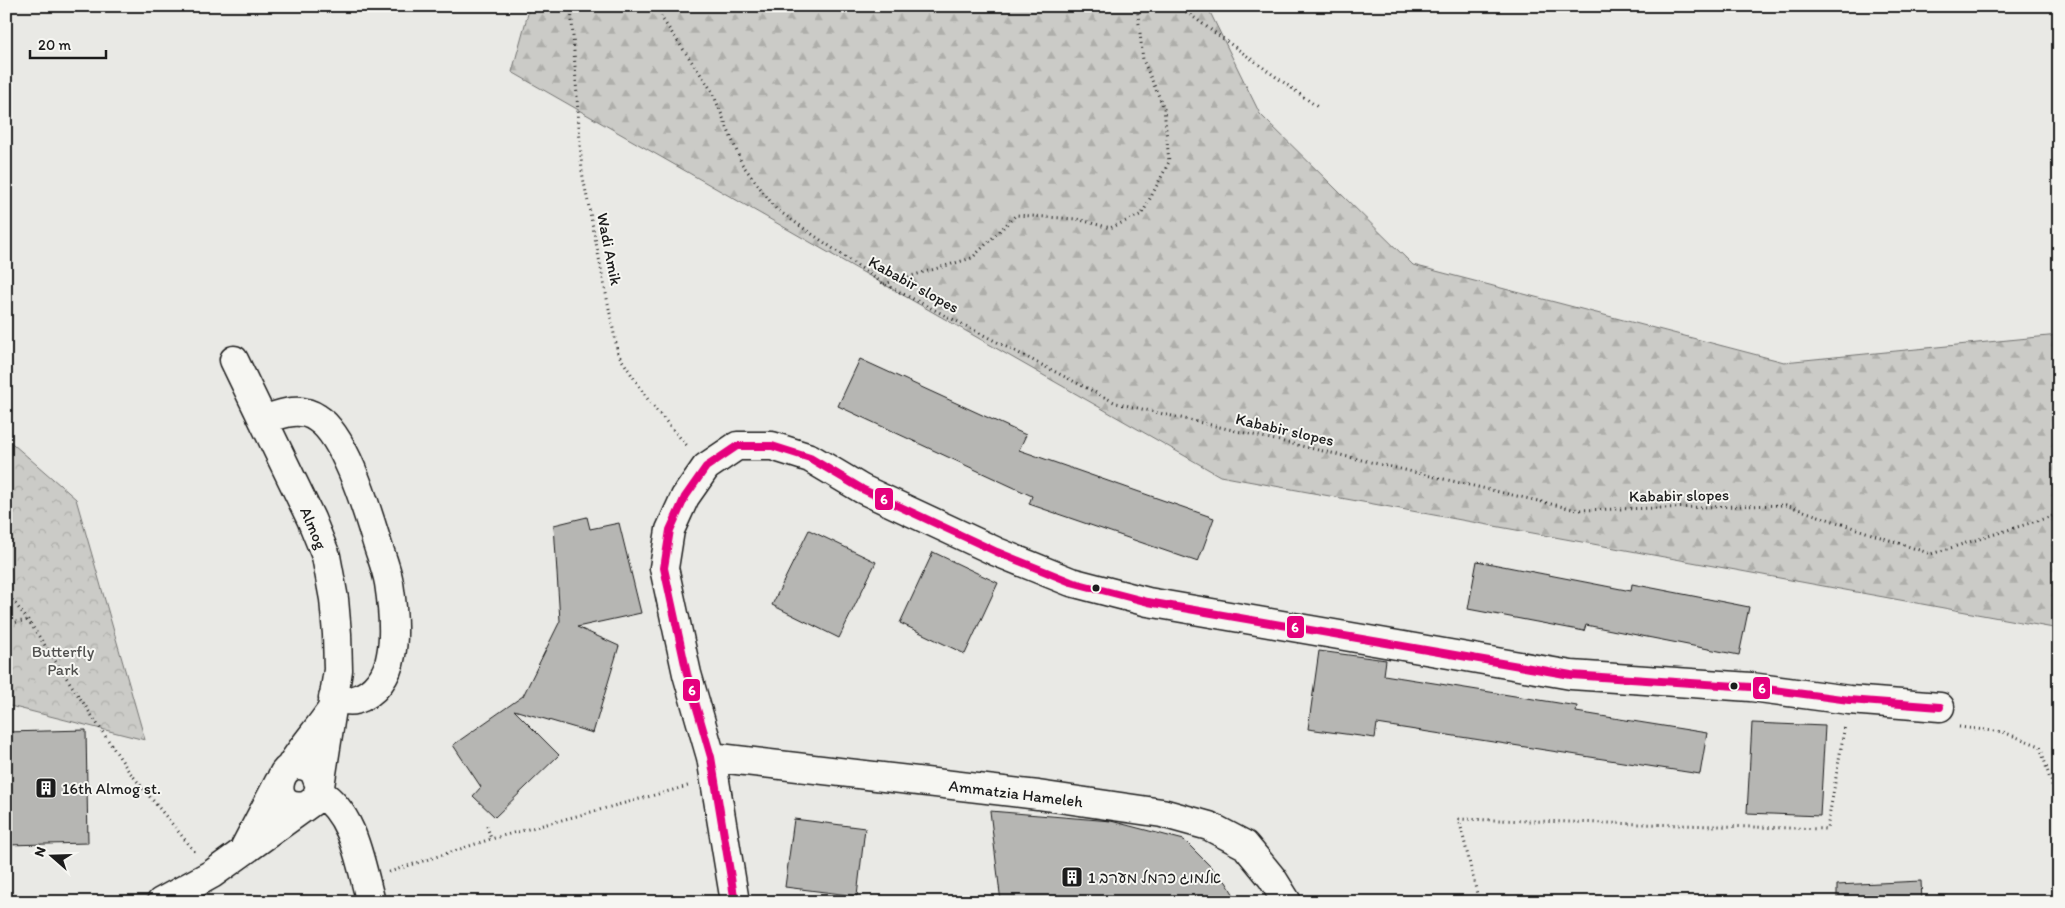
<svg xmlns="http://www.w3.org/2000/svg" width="2065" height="908" font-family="Itim,'Playpen Sans Hebrew',sans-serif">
	<defs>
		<pattern id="forest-firs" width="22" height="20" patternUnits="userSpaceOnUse" patternTransform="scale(1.25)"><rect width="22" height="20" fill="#cbcbc7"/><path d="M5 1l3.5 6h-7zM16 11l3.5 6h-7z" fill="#aeaeaa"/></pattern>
		<pattern id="park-crowns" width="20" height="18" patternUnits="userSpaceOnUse" patternTransform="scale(1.25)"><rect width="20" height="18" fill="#cbcbc7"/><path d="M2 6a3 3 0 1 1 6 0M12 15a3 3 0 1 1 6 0" fill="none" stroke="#aeaeaa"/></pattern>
	</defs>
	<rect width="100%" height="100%" fill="#e9e9e5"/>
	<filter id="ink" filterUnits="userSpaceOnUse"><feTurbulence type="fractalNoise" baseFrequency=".02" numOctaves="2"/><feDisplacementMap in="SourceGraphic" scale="10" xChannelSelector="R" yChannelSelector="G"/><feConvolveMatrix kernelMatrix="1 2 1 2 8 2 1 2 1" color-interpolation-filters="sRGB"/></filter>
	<g filter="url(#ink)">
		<path fill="url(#forest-firs)" stroke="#747472" d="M530 6H1207L1260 114 1413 265 1784 362 2059 335V629L1220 476 512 72Z"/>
		<path fill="url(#park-crowns)" stroke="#747472" d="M6 438 76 499 145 740 6 705Z"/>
		<path fill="#b6b6b3" stroke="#1c1c1c" d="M860 359 1026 435 1019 450 1214 518 1198 562 1029 504 1032 496 838 406Z
			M587 517 590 529 619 523 641 613 577 627 619 646 593 733 514 710 559 755 495 817 473 796 481 787 453 745 523 696 560 621 554 525Z
			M809 530 876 562 839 638 772 605Z
			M933 552 998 583 965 654 900 623Z
			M1477 561 1631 591 1632 584 1749 607 1739 655 1586 625 1584 631 1468 609Z
			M1319 651 1386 660 1384 675 1577 706 1576 712 1707 733 1700 774 1377 724 1375 738 1308 729Z
			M1752 723 1825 726 1820 816 1747 813Z
			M86 730 88 843 6 845V732Z
			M990 811 1111 821 1184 840 1226 882 1238 902H1001Z
			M794 819 865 828 857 896 785 887Z
			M1921 881 1922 902H1837V885Z"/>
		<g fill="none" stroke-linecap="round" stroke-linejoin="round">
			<g stroke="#1c1c1c" stroke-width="31">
				<path id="minor" d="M234 360 311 519 326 556 334 599 337 634 338 670 320 786
					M263 420C281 414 300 406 317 418 346 436 368 514 378 546 382 558 387 571 389 583 392 603 395 635 391 655 388 675 375 694 355 700 349 702 339 699 333 698
					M711 757 1038 795 1162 813 1209 826 1245 845 1272 878 1287 902
					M290 767C302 747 317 731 330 712
					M319 792C355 815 360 864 371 902
					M245 847 279 782
					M161 902 212 874 316 799 320 786 314 771C279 745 262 813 305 806
					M735 902 711 757 687 674 664 568 670 530 685 497 706 467 737 446H772L810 458 862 489 997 552 1071 582 1148 602 1571 675 1751 687 1849 700 1940 707"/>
			</g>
			<path stroke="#1c1c1c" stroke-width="3" stroke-dasharray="1 4" stroke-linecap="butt" d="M571 6 582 172 618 354 651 404 689 448
				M659 6 661 17 712 91 742 164 776 209 884 284 1116 403 1577 510 1786 505 1931 554 2059 514
				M1178 6 1319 108
				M884 284 972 258 1016 215 1077 219 1110 228 1142 214 1169 162 1164 108 1143 60 1137 6
				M6 592 28 620 128 770 195 852
				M6 624 28 620
				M1959 727 2003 732 2040 746 2059 809
				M487 826 491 839
				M389 872 491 839 688 786
				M1479 902 1459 819 1827 829 1845 725"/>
			<use href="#minor" stroke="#f6f6f2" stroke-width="28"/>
			<g stroke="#f6f6f2" stroke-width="11">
				<path id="bus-1" d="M735 902 711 757 687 674 664 568 670 530 685 497 706 467 737 446H772L810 458 862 489 997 552 1071 582 1148 602 1571 675 1751 687 1849 700 1940 707"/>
			</g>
			<use href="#bus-1" stroke="#e5007d" stroke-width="8"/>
		</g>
	</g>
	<defs>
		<g id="building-square" transform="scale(1.125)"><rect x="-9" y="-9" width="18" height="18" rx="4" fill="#1c1c1c" stroke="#f6f6f2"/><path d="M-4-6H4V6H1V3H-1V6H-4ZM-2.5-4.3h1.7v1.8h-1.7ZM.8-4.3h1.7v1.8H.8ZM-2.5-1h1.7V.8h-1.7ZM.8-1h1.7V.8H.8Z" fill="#fff"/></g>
	</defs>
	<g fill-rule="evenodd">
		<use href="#building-square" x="46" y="788"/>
		<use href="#building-square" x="1072" y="877"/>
	</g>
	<g fill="#1c1c1c" stroke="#f6f6f2" stroke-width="2">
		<circle cx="1096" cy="588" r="4.5"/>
		<circle cx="1734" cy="686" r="4.5"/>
	</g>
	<g text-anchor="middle" stroke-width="4" stroke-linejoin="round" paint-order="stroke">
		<g font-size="16" fill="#1c1c1c" stroke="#f6f6f2">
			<text transform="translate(610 249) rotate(79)" y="6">Wadi Amik</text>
			<text transform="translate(914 284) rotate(29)" y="6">Kababir slopes</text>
			<text transform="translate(1285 429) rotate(13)" y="6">Kababir slopes</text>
			<text transform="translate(1679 495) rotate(-1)" y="6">Kababir slopes</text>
			<text transform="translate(314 528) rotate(67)" y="6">Almog</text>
			<text transform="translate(1016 793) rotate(7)" y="6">Ammatzia Hameleh</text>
		</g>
		<g font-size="16" fill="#51514f" stroke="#f6f6f2">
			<text x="63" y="657">Butterfly<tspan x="63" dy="18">Park</tspan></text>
		</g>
		<g font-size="16" fill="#1c1c1c" stroke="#f6f6f2" text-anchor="start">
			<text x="62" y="794">16th Almog st.</text>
			<text x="1088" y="883">אלמוג כרמל מערב 1</text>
		</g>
	</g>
	<g stroke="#f6f6f2" stroke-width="2">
		<rect x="874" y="487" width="20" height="24" rx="5" fill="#e5007d"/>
		<rect x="1286" y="615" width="19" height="24" rx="5" fill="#e5007d"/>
		<rect x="1752" y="676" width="19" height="24" rx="5" fill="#e5007d"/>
		<rect x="682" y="678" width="19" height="24" rx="5" fill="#e5007d"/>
	</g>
	<g font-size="14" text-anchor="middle" font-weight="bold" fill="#fff">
		<text x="884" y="504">6</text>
		<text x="1295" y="632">6</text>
		<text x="1762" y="693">6</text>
		<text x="692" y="695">6</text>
	</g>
	<rect width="2065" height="908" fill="none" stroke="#f6f6f2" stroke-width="25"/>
	<rect x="12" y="12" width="2040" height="883" fill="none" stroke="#1c1c1c" stroke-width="2" filter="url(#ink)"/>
	<g transform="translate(52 856) rotate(290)" stroke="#f6f6f2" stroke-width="4" paint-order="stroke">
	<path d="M0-4L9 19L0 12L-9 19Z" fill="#1c1c1c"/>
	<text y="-8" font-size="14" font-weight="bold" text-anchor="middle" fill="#1c1c1c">N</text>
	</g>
	<path d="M30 50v8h76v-8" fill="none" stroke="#1c1c1c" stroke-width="2.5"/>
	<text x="38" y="50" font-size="15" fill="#1c1c1c" stroke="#f6f6f2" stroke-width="4" paint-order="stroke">20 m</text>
</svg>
